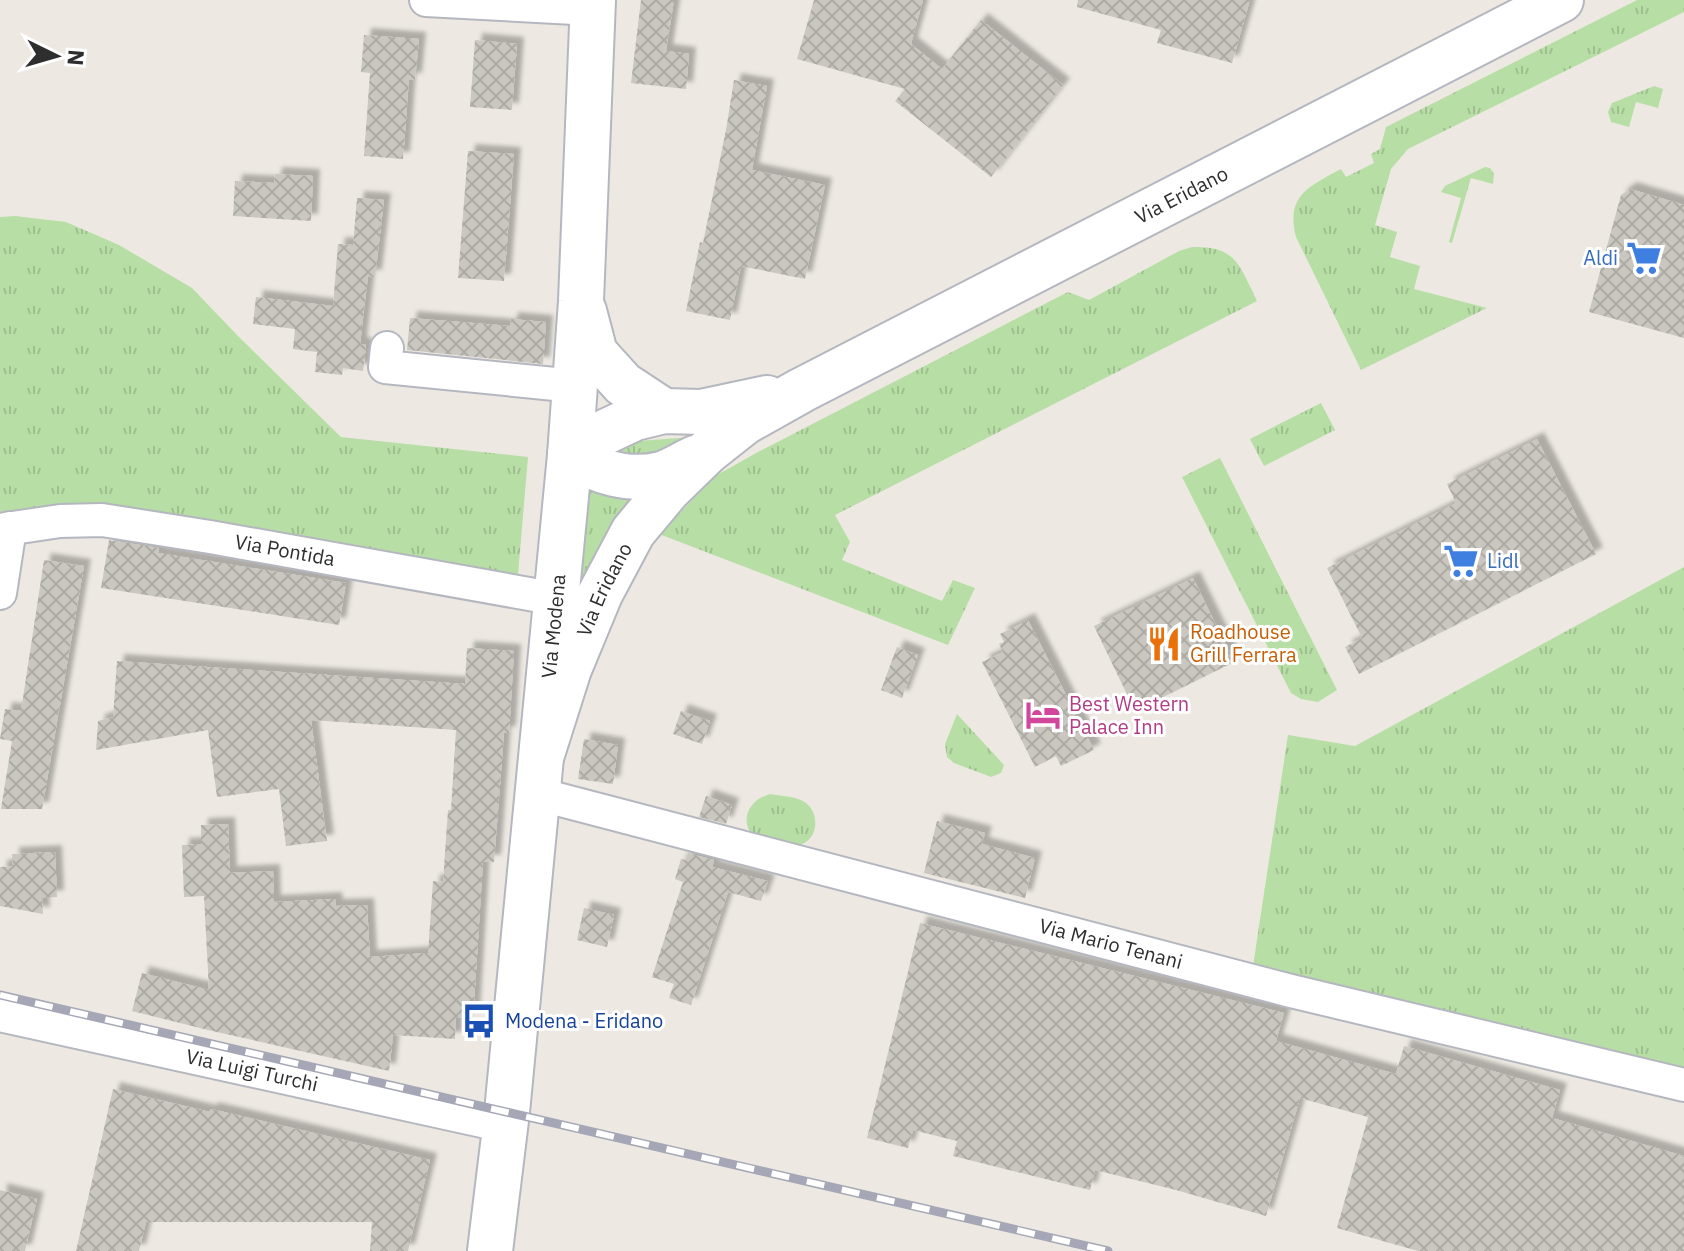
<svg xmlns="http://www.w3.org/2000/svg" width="1684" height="1251" font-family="'IBM Plex Sans',sans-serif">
	<defs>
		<pattern id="grass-tufts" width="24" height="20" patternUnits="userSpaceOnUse" patternTransform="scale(2)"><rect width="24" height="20" fill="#b7dea5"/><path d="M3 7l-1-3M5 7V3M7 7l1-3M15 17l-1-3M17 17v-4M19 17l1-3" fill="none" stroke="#9ebf8e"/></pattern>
		<pattern id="building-cross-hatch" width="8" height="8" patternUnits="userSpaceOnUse" patternTransform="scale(2)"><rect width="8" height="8" fill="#cac7c0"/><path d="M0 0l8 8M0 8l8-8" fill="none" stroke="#aeaba5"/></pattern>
		<filter id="shadow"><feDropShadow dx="7" dy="-7" stdDeviation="2" flood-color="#0004"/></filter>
	</defs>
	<rect width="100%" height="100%" fill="#ede9e2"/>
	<path fill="url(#grass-tufts)" d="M1637 0H1684V12L1408 149 1391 169 1375 225 1397 232 1390 257 1420 266 1414 289 1487 308 1361 370 1296 237C1285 195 1310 186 1341 169L1346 177 1374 163 1371 154 1380 149 1386 127Z
		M1654 86 1663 89 1658 108 1636 102 1629 127 1611 122 1608 112 1612 103Z
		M1485 167 1490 168 1494 174 1493 184 1471 178 1452 243 1449 242 1461 198 1441 192 1445 186Z
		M15 216 66 222 119 245 192 288 238 336 341 437 528 457 518 575 166 515 106 507 51 505 0 517V217Z
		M1192 247C1237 246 1239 265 1257 301L835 515 850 542 842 560 942 601 953 580 975 588 948 645 659 534 717 475 758 452 1068 292 1089 300 1179 251Z
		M1321 403 1335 430 1264 466 1250 439Z
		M691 437 653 458 612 453 626 442Z
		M1220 458 1337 690 1318 702 1301 699 1291 693 1182 477Z
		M587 486 653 489 577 623Z
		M1684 567V1075L1253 966 1288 735 1355 746Z
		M957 714 1004 765 1001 773 991 777 954 763 947 757 945 744Z
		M770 794C781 796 797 796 806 803 819 813 819 838 802 844 794 847 787 844 779 841 771 839 761 838 755 835 743 828 745 812 754 803 758 798 765 796 770 794Z"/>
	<path fill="url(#building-cross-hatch)" filter="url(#shadow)" d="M641 0H674L666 51 689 54 686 89 631 83Z
		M814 0H923L911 44 942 69 981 20 1063 85 991 177 895 101 905 89 797 59Z
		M1078 0H1250L1232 63 1157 43 1161 30 1077 7Z
		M364 35 419 39 415 80 409 79 403 159 364 156 370 73 361 72Z
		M475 40 517 44 512 110 470 107Z
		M734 80 767 86 752 170 825 185 805 279 741 266 730 320 686 311 700 242 703 243 726 130Z
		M468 151 514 154 504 281 458 278Z
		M275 174 313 176 311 221 233 216 235 181 274 183Z
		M1630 189 1684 205V338L1589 312 1621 195Z
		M357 198 384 200 375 277 368 276 360 344 366 345 363 371 343 368 342 375 315 372 317 352 293 349 295 329 253 324 256 297 333 306 338 244 353 245Z
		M410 318 510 326 511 319 546 322 543 364 407 350Z
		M1537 439 1596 554 1359 674 1345 647 1362 638 1327 568 1456 503 1447 484Z
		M109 540 159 548 158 553 346 583 339 625 101 588Z
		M44 560 84 566 42 809H1L12 741 0 739 5 709 21 711Z
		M1193 578 1234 662 1135 711 1094 626Z
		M1028 620 1094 750 1061 766 1056 756 1035 767 982 662 1003 652 999 644 1004 642 1000 634Z
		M897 647 918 655 902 698 881 690Z
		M467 648 514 651 509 733H504L494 862 483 861 473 1018 456 1017 455 1039 393 1035 389 1071 208 1030 132 1011 142 973 209 990 204 896 184 897 182 845 201 844V825L228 824 230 873 273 871 274 902 335 899 336 906 367 905 370 957 428 953 433 881 443 882 448 810H451L456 730 311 720 327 841 286 846 279 789 217 797 208 730 96 750 98 721 113 717 117 661 465 684Z
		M681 711 710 721 702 744 673 734Z
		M584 739 618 745 613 784 578 779Z
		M706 796 732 805 726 824 699 817Z
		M937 821 985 833 982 844 1035 858 1025 898 924 873Z
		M55 852 57 897 42 898 43 914 0 906V867L13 866 12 854Z
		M688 853 714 860 712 867 768 881 761 901 728 892 691 1005 669 998 674 984 652 977 683 882 675 879 681 859 686 860Z
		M584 908 614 915 607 947 577 940Z
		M920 923 1284 1013 1276 1041 1396 1074 1404 1046 1560 1090 1552 1118 1684 1156V1251H1418L1337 1228 1368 1117 1300 1098 1266 1216 1176 1190 1095 1170 1090 1190 953 1156 957 1141 913 1130 908 1148 867 1138Z
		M113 1089 210 1112 211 1109 430 1160 408 1251H370L372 1222H146L139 1251H76Z
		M0 1190 37 1199 25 1251H0Z"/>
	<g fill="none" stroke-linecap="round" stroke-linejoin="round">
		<g stroke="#b5b7c0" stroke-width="36">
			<g id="minor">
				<path d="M426 0 593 9"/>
				<path d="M387 348 385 367 575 386"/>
				<path id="s1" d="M0 530 60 521 102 520 210 537 557 599"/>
				<path d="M0 593 10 528"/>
				<path id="s2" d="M538 794 1291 991 1684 1085"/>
				<path id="s3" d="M0 1015 505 1126"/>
			</g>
		</g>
		<g stroke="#b5b7c0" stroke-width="48">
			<g id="secondary">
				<path d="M584 311 595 353 623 384 664 411"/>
				<path d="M570 455 603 433 635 418 664 411 701 412 767 398"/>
				<path d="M570 455C597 472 629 482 661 474 672 471 684 463 695 458"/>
				<path id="s4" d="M542 754 569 669 600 594 633 532 668 490 707 452 745 422 802 390 1561 0"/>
				<path id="s5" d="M490 1251 507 1112 570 455 581 301 593 0"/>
			</g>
		</g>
		<use href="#minor" stroke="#fff" stroke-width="32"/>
		<use href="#secondary" stroke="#fff" stroke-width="44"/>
		<g stroke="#a5a7b6" stroke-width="9">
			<path id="rail" d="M0 995 1108 1251"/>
		</g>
		<use href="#rail" stroke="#fff" stroke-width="6" stroke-dasharray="18" stroke-linecap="butt"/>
	</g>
	<defs>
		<g id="supermarket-bare" transform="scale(2.76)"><path d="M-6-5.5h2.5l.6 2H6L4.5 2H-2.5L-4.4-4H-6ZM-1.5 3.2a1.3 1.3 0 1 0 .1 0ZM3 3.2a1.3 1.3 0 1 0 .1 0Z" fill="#3f7fe0" stroke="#fff" stroke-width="2.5" paint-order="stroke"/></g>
		<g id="restaurant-bare" transform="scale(2.76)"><path d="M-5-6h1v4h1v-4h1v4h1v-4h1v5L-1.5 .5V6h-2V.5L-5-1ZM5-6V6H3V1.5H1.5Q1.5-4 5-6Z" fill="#e8710a" stroke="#fff" stroke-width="2.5" paint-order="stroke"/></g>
		<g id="hotel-bare" transform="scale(2.76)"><path d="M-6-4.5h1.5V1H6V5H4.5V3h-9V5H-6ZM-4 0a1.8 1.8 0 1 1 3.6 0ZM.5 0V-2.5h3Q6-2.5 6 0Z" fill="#d1479c" stroke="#fff" stroke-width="2.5" paint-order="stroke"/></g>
		<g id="bus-bare" transform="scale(2.76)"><path d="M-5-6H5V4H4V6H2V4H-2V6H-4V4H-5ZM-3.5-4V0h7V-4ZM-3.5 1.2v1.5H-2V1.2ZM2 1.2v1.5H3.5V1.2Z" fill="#1a4fb4" stroke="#fff" stroke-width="2.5" paint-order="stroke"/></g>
	</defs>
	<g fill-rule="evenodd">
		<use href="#supermarket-bare" x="1644" y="258"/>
		<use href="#supermarket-bare" x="1461" y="561"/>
		<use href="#restaurant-bare" x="1164" y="644"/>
		<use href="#hotel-bare" x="1043" y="715"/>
		<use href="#bus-bare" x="479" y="1021"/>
	</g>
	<g text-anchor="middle" stroke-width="6" stroke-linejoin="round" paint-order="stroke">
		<g font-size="20" fill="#2e2e2e" stroke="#fff">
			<text dy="7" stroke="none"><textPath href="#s4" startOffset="890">Via Eridano</textPath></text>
			<text dy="7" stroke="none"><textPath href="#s1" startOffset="288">Via Pontida</textPath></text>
			<text dy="7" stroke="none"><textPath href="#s4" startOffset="176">Via Eridano</textPath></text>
			<text dy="7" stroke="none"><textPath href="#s5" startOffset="628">Via Modena</textPath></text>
			<text dy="7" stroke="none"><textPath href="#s2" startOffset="592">Via Mario Tenani</textPath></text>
			<text dy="7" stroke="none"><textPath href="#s3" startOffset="258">Via Luigi Turchi</textPath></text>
		</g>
		<g font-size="20" fill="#366cbe" stroke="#fff" text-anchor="end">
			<text x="1618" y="265">Aldi</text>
			<text x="1487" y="568" text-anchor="start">Lidl</text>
		</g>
		<g font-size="20" fill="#c56008" stroke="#fff" text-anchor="start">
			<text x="1190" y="639">Roadhouse<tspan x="1190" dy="23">Grill Ferrara</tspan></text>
		</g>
		<g font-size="20" fill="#b23c85" stroke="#fff" text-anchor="start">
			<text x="1069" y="711">Best Western<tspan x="1069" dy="23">Palace Inn</tspan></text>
		</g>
		<g font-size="20" fill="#164399" stroke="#fff" text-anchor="start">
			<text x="505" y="1028">Modena - Eridano</text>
		</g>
	</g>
	<g transform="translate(56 56) rotate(95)" stroke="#ffffff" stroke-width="6" paint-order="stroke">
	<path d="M0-6L14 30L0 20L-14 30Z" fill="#2e2e2e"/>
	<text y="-12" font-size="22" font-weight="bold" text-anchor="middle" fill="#2e2e2e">N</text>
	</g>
</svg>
